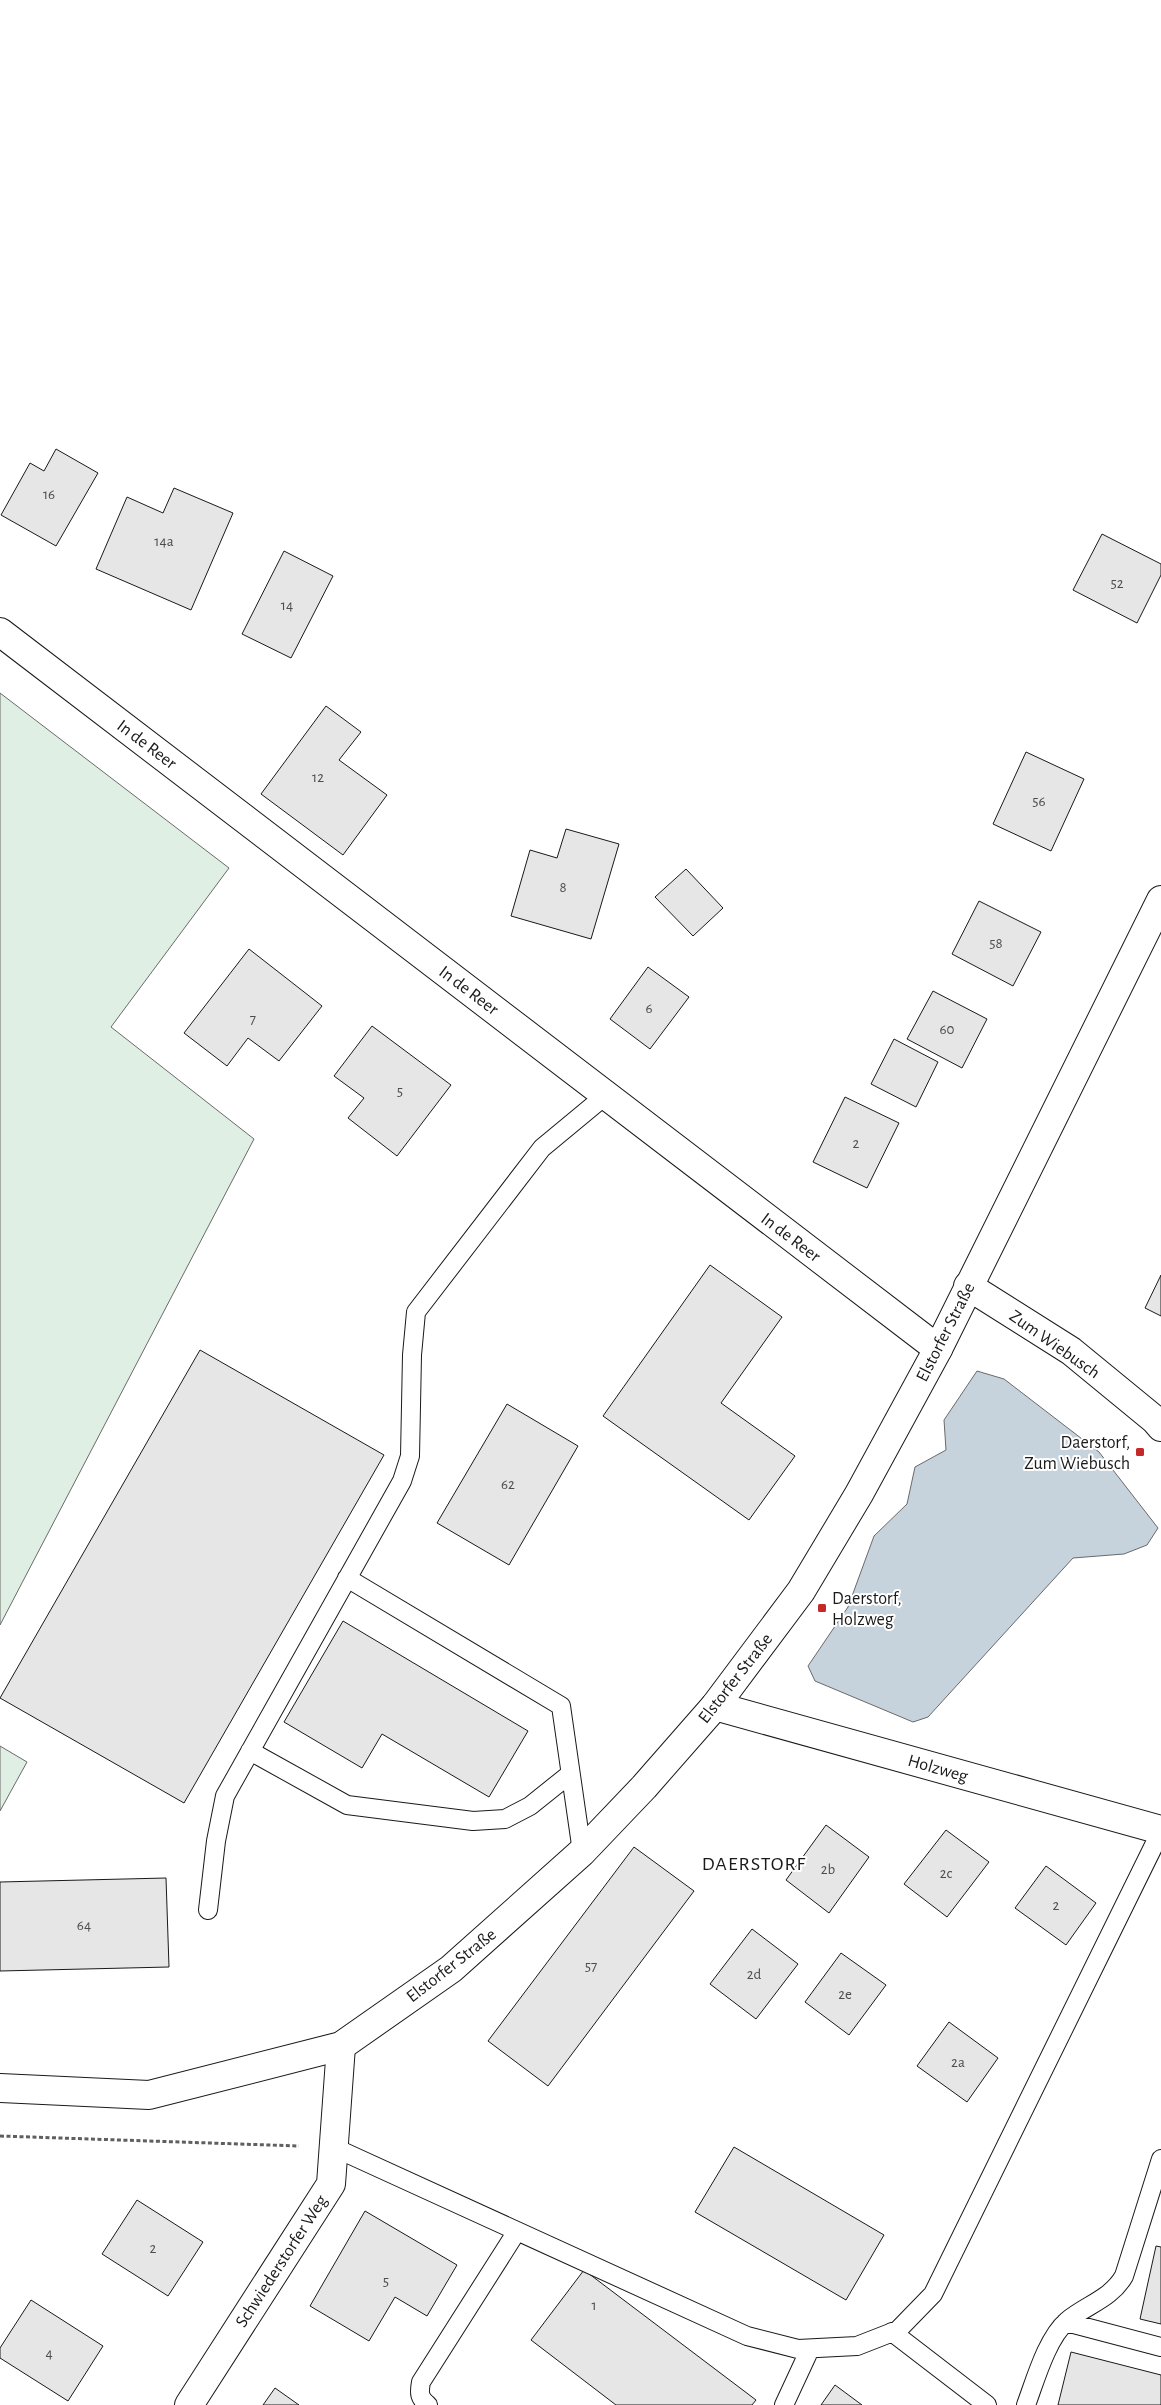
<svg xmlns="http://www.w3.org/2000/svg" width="1161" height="2405" font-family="'Alegreya Sans',sans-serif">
	<rect width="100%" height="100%" fill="#fff"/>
	<path fill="#e0efe3" stroke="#6a6a6a" d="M0 693 229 868 111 1027 254 1139 0 1625Z
		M0 1746 27 1762 0 1811Z"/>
	<path fill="#c6d2dc" stroke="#6a6a6a" d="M977 1371 1004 1379 1099 1452 1158 1528 1147 1545 1124 1554 1073 1558 928 1717 913 1722 815 1681 808 1666 848 1607 874 1536 907 1504 915 1467 946 1450 944 1420Z"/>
	<path fill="#e6e6e6" stroke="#1a1a1a" d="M56 449 98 473 56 546 1 515 30 463 44 471Z
		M174 488 233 513 191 610 96 569 127 497 163 513Z
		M1102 534 1161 564V575L1137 623 1073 590Z
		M284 551 333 576 291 658 242 634Z
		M326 706 361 732 339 760 387 795 343 855 261 794Z
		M1026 752 1084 779 1051 851 993 824Z
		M566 829 619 844 591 939 511 916 530 850 557 858Z
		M686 869 723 908 693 936 655 897Z
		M979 901 1041 932 1013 986 952 954Z
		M249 949 322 1006 279 1061 248 1038 227 1066 184 1033Z
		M648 967 689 997 650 1049 610 1019Z
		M933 991 987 1019 962 1068 907 1039Z
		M372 1026 451 1085 397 1156 348 1118 364 1098 334 1076Z
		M894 1039 938 1062 916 1107 871 1084Z
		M845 1097 899 1123 867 1188 813 1162Z
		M710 1265 782 1317 721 1403 795 1456 749 1520 603 1416Z
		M1161 1275V1316L1145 1308Z
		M200 1350 384 1455 184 1803 0 1698Z
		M507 1404 578 1446 509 1565 437 1523Z
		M343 1621 528 1731 489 1797 382 1734 362 1768 284 1722Z
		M826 1825 869 1857 829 1913 786 1880Z
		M946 1830 989 1862 947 1917 904 1884Z
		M634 1847 694 1891 548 2086 488 2041Z
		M1046 1866 1096 1903 1066 1945 1015 1908Z
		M166 1878 169 1967 0 1971V1882Z
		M752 1929 798 1964 756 2019 710 1984Z
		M841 1953 886 1985 849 2035 805 2002Z
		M949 2022 998 2058 967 2102 917 2066Z
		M734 2147 884 2235 846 2300 695 2212Z
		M137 2200 203 2242 168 2296 102 2254Z
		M365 2211 457 2265 427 2316 395 2297 369 2341 310 2306Z
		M1156 2246 1161 2247V2324L1140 2319Z
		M584 2270 756 2400 752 2405H616L531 2340Z
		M31 2300 103 2346 68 2401 0 2358V2348Z
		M1071 2352 1161 2375V2405H1058Z
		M835 2385 862 2405H821Z
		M275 2388 299 2405H263Z"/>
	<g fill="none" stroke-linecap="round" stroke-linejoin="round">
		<g stroke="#1a1a1a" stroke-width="20">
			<path id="lane" d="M347 1578 561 1706 582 1852
				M250 1751 347 1805 473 1821 505 1819 530 1806 570 1774
				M208 1910 216 1841 225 1796 402 1481 410 1456 412 1355 416 1312 542 1148 606 1095
				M333 2147 747 2336 798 2349 857 2346 898 2330 933 2294 1161 1831
				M1066 2322 1161 2347
				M892 2332 987 2405
				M428 2405C419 2398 419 2393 421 2382L517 2231
				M784 2405 810 2349
				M1026 2405C1035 2381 1047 2338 1067 2321 1086 2305 1111 2299 1124 2276L1161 2159"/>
		</g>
		<g stroke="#1a1a1a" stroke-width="30">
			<path id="street" d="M0 632 938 1349
				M968 1286 1071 1351 1155 1420 1161 1427
				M715 1706 1161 1830
				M189 2405 331 2184 341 2046"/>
		</g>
		<g stroke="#1a1a1a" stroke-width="30">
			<path id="secondary" d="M0 2088 149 2095 341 2046 451 1969 582 1852 644 1787 715 1706 801 1591 859 1494 938 1349 1161 900"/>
		</g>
		<path stroke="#5f5f5f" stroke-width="3" stroke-dasharray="4 2.5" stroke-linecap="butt" d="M0 2136 299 2146"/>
		<use href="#lane" stroke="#fff" stroke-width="18"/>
		<use href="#street" stroke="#fff" stroke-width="28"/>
		<use href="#secondary" stroke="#fff" stroke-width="28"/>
	</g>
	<g fill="#c62828" stroke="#fff" stroke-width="2">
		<rect x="1135" y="1447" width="10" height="10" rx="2.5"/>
		<rect x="817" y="1603" width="10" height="10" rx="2.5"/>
	</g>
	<g text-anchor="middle" stroke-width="4" stroke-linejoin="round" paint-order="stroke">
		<g font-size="15" fill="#4d4d4d">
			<text x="49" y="499">16</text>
			<text x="164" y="546">14a</text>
			<text x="1117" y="588">52</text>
			<text x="287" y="610">14</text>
			<text x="318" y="782">12</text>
			<text x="1039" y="806">56</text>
			<text x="563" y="892">8</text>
			<text x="996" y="948">58</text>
			<text x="649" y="1013">6</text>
			<text x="253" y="1024">7</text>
			<text x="947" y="1034">60</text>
			<text x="400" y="1096">5</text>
			<text x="856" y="1148">2</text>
			<text x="508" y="1489">62</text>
			<text x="828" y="1874">2b</text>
			<text x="946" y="1878">2c</text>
			<text x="1056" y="1910">2</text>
			<text x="84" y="1930">64</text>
			<text x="591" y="1971">57</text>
			<text x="754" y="1979">2d</text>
			<text x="845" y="1999">2e</text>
			<text x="958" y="2067">2a</text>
			<text x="153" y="2253">2</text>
			<text x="386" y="2286">5</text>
			<text x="594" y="2310">1</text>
			<text x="49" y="2358">4</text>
		</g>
		<g font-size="18" fill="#1a1a1a" stroke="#fff">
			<text transform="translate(147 744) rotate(37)" y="6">In de Reer</text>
			<text transform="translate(469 990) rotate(37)" y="6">In de Reer</text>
			<text transform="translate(791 1237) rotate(37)" y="6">In de Reer</text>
			<text transform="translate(945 1332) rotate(-63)" y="6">Elstorfer Straße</text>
			<text transform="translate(1055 1344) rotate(35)" y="6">Zum Wiebusch</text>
			<text transform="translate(735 1678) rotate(-52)" y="6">Elstorfer Straße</text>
			<text transform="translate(938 1768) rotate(16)" y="6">Holzweg</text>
			<text transform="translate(451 1965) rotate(-38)" y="6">Elstorfer Straße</text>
			<text transform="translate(281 2261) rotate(-57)" y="6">Schwiederstorfer Weg</text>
		</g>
		<g font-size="18" fill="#1a1a1a" stroke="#fff" text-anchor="end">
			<text x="1130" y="1448">Daerstorf,<tspan x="1130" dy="21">Zum Wiebusch</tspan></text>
			<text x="832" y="1604" text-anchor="start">Daerstorf,<tspan x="832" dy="21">Holzweg</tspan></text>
		</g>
		<g font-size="20" letter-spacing="1" fill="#1a1a1a" stroke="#fff">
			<text x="754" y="1870">DAERSTORF</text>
		</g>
	</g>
</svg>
